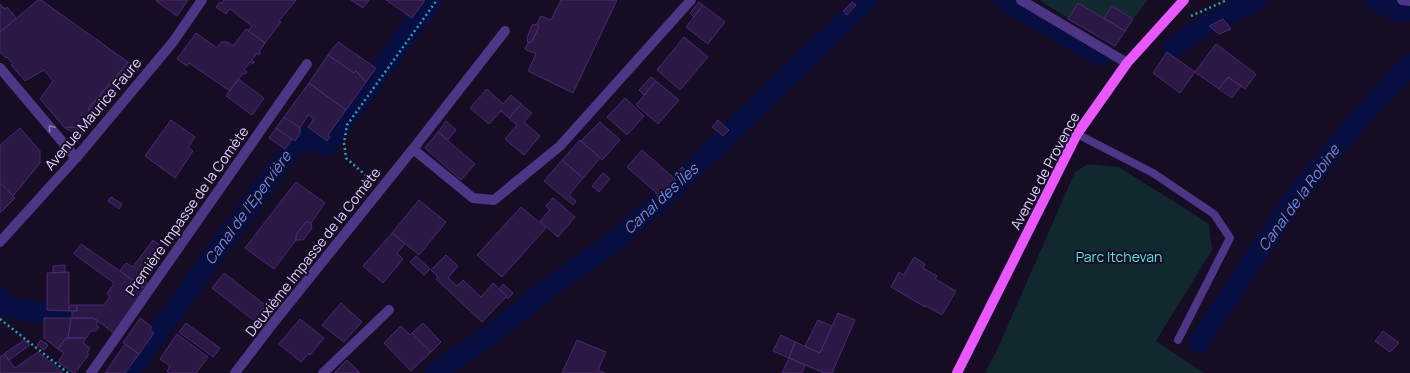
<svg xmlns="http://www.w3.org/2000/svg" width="1410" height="373" font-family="Manrope,sans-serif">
	<rect width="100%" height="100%" fill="#160d24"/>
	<path fill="#10282e" d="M1039 0H1148L1133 19 1115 47Z
		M1088 164 1119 167 1209 224 1212 250 1156 341 1204 373H985L998 348 1075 172Z"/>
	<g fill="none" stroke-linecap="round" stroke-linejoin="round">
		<path stroke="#070e42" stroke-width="21" d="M1004 0 1101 56
			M1375 0 1396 11H1410
			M1173 47 1211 22 1257 0
			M0 297 7 307 33 312 70 314
			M1199 342 1294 199 1354 125 1410 64
			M129 373C183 297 239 222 293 146L300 144 307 136 325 147 432 0
			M435 373 493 333 555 283 610 245 665 197 700 162 867 0"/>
	</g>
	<path fill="#2c1845" stroke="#492973" d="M38 0H41L128 62 88 109 98 117 86 130 81 128 70 127 65 128 40 99 53 81 44 70 25 81 11 65 13 64 7 57 6 58 0 52V32Z
		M157 0H188L177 16 156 1Z
		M224 0H296L279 21 281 22 265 43 248 31 252 26 230 9 226 14 216 7 219 3H222Z
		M351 0H369L363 8Z
		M386 0H425L412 18Z
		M561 0H617L573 93 528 71 536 54 525 49 528 43 532 41 539 27 537 24 541 16 551 20Z
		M699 2 703 5 694 17 690 13Z
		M852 2 856 5 847 15 843 11Z
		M1078 3 1125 31 1115 46 1068 19Z
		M0 4 5 9 7 7 16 18 0 32Z
		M703 5 725 22 708 44 686 27Z
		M1112 6 1133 19 1125 31 1104 18Z
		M1223 19 1231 29 1219 34 1209 26Z
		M537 24 539 27 532 41 528 43 527 38 532 25Z
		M246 29 265 43 259 52 261 53 259 55 257 53 252 60 254 62 253 64 250 62 244 70 247 72 245 74 243 73 230 91 189 63 187 66 177 59 196 33 217 48 221 42H227L233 46Z
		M684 37 708 57 680 90 657 70Z
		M338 42 376 68 366 82 356 71 354 73 328 55Z
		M1216 44 1256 74 1245 89 1228 77 1219 89 1195 72Z
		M1167 52 1195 72 1180 93 1153 73Z
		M328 55 354 73 356 71 366 82 346 110 309 83Z
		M128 62 139 69 129 81 119 73Z
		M119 73 124 77 94 113 88 109Z
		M651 77 656 81 644 95 639 90Z
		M1228 77 1241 86 1232 98 1219 89Z
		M238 79 264 98 252 115 226 96Z
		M656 81 679 100 658 124 636 105Z
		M309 83 346 110 328 135 330 137 327 141 308 127 314 119 308 115 300 128 284 117Z
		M487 89 503 104 511 95 521 104 509 118 501 111 489 124 470 108Z
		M625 98 644 116 627 135 607 117Z
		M521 104 532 113 524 122 540 136 524 155 505 139 517 125 509 118Z
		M284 117 300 128V134L295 141 276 128Z
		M171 120 195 137 188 147 193 151 175 178 145 156Z
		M718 120 729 130 723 136 712 127Z
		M446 121 456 130 448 140 438 132Z
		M600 122 620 140 602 160 581 141Z
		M70 127 81 128 86 130 80 133H74L65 128Z
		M20 128 40 151V163L13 196 0 183V145Z
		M276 128 292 139 285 149 269 138Z
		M438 132 475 164 461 180 425 148Z
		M580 140 600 158 583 178 562 160Z
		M642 150 676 180 661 197 627 167Z
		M562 160 583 178 569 195 576 201 573 205 544 181Z
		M682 167 686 171 679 177 676 174Z
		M603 173 610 179 599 192 592 186Z
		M296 182 325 203 311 223 306 222 296 235V240L274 269 245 248Z
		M0 183 15 198 0 213Z
		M111 197 122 204 119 209 108 201Z
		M553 198 575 217 558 237 540 221 550 210 546 206Z
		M419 200 446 222 419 255 392 233Z
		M521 207 546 228 502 277 477 255Z
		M306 222 311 223 312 228 303 240H296V235Z
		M392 233 405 244 397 253 403 259 383 283 363 266Z
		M153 240 164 249 143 280 150 285 147 290 120 271 126 263 133 267Z
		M81 244 147 290 115 334 94 318H72V311H77V305H104L110 296 107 294 114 283 74 254Z
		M446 255 458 266 448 278 457 286 463 280 481 297 493 283 507 296 482 322 436 279 438 277 431 270Z
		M416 256 430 269 424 275 410 262Z
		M914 257 925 264 923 268 937 276 935 279 956 291 942 315 926 306 925 307 891 287 899 272 904 275Z
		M65 265V272L53 273V266Z
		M69 272V311L47 310V273Z
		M224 273 269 308 257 323 212 288Z
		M503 284 513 293 508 299 506 297 507 296 499 289Z
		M341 303 362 322 344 342 322 325Z
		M70 305H77V311H69Z
		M838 313 855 320 832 373H824L789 358 795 342 820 353Z
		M44 318H71L68 338H66L58 349 44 338Z
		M71 318H94L98 321 96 325 99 327 96 331H91L86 338H68Z
		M140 318 152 327 150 330 154 333 139 354 123 343Z
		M300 319 324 338 310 355 309 353 301 362 279 344Z
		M818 320 832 326 820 353 805 346Z
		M186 323 220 348 213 357 179 332Z
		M423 323 441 342 431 352 412 333Z
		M401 326 410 335 412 333 431 352 411 371 384 343Z
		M1383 331 1399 343 1390 352 1375 341Z
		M177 334 208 357 196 373H169L167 371 170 366 160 359Z
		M781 335 795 342 789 358 773 351Z
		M66 338H86L83 343 90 348 87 353 89 354 75 373H73L58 362 64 353 58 349Z
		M24 340 30 345 9 360 4 354Z
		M41 340 48 345 44 350 37 345Z
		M577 340 606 352 598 370 605 373H562Z
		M125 344 139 354 125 373H105Z
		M38 352 63 373H0V357L4 354 15 368Z
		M789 358 805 365 802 373H782Z
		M347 360 360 373H334Z"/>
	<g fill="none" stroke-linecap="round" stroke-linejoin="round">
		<path stroke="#29a0ba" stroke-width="2.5" stroke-dasharray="2 3" stroke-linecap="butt" d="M1191 16 1227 0
			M370 179 346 158 344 143 347 125 437 0
			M0 319 68 373"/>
		<path stroke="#4c3685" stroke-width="8" d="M1077 134 1153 173 1214 214 1230 238 1178 340"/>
		<path stroke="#4c3685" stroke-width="10" d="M1021 0 1127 63
			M1402 0 1410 1
			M0 68 76 158
			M413 149 505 31
			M91 373 307 64
			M235 373 274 322 413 149 473 198 494 200 560 146 691 0
			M323 373 389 310"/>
		<path stroke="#4c3685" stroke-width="10" d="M0 242 76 158 173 42 202 0"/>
		<path stroke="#e957ff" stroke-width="10" d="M957 373 1077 134 1127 63 1184 0"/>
	</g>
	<defs><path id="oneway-chevron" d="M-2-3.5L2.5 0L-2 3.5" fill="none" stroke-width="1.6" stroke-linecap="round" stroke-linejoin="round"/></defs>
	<use stroke="#8f7bbc" href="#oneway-chevron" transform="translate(51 128) rotate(-130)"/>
	<g text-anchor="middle" stroke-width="4" stroke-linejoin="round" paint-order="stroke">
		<g font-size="14" fill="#e0d0ff" stroke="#160d24">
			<text transform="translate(93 114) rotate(-50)" y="5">Avenue Maurice Faure</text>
			<text transform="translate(1045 171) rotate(-62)" y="5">Avenue de Provence</text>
			<text transform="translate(187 211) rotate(-55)" y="5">Première Impasse de la Comète</text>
			<text transform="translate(313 252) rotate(-52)" y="5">Deuxième Impasse de la Comète</text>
		</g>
		<g font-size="14" fill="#56e5e3" stroke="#160d24">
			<text x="1119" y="262">Parc Itchevan</text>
		</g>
		<g font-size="15" font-style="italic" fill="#5e8dff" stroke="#160d24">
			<text transform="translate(1299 198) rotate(-54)" y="5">Canal de la Robine</text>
			<text transform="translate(661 199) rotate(-43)" y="5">Canal des Îles</text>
			<text transform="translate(248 208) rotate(-54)" y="5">Canal de l'Epervière</text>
		</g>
	</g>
</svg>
